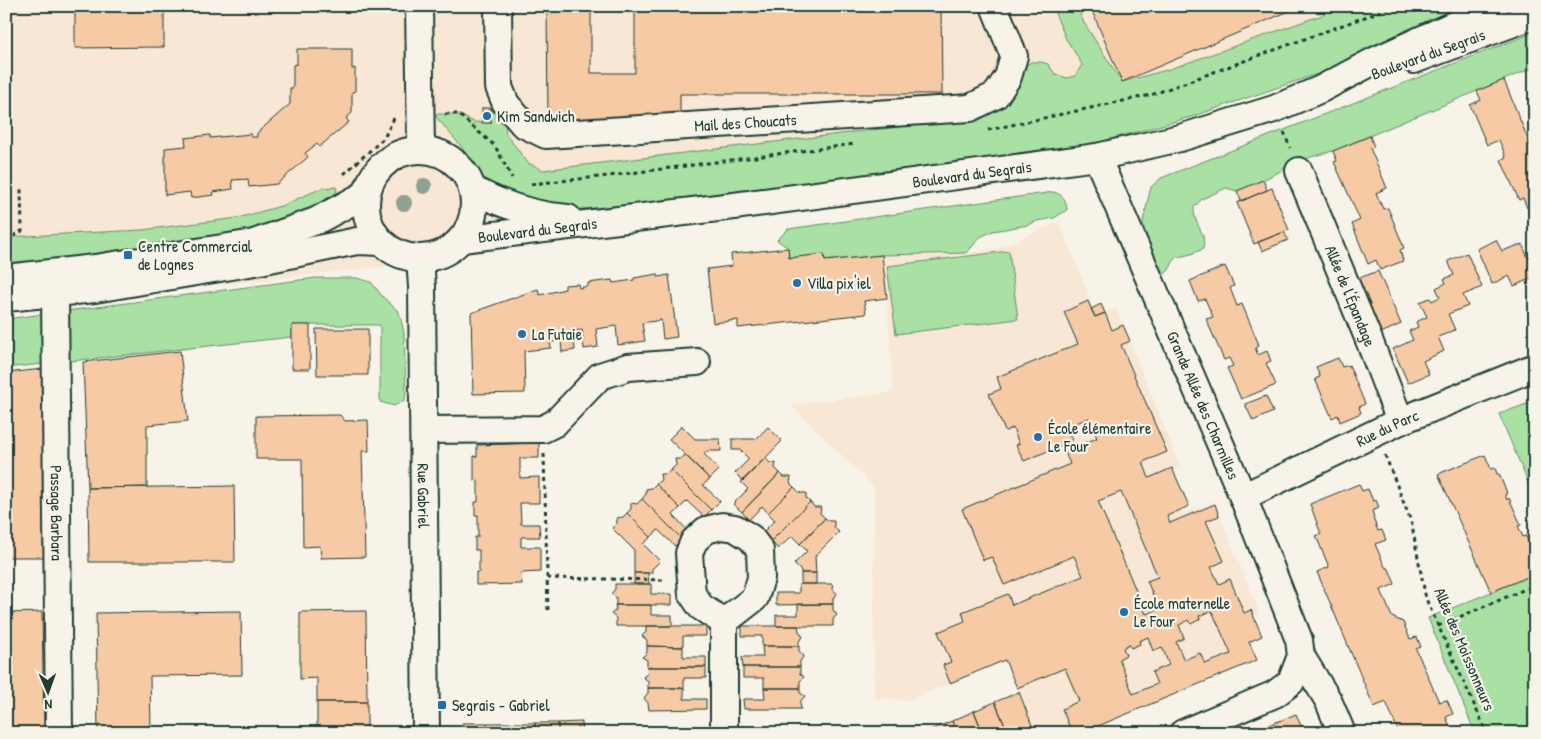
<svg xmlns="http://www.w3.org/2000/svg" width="1541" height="739" font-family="'Patrick Hand',sans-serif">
	<rect width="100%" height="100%" fill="#f7f3e8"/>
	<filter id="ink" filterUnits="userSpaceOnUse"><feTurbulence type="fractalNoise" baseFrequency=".02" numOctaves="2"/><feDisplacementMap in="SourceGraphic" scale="10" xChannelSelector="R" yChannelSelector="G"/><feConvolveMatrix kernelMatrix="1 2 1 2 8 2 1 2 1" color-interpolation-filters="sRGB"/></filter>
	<g filter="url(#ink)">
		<path fill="#f7e7d4" d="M6 6H1412L907 156 444 260 6 308Z
			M1059 222 1091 300 1088 302 1095 317 1116 308 1123 325 1181 467 1174 470 1189 506 1181 509 1183 514 1214 502 1260 614 1254 616 1262 636 1249 642 1257 660 1081 733H1035L1005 660 910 700 874 698V487L791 405 893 392 887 298 882 255 967 253 996 249Z"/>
		<path fill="#a9e0a4" stroke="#648e6c" d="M1052 6H1077L1084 23 1122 82 1170 69 1322 15 1332 6H1480L1376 54 1191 117 1103 141 1004 159 607 207 569 210 493 191 480 176 460 145 436 117 437 114H458L474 122 491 123V108H497L505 120 506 134 528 163 543 170 939 122 1006 102 1019 87 1025 66 1031 62H1041L1048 64 1055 74 1067 78 1075 76 1082 65 1079 59 1066 39Z
			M1535 32V67L1333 151 1304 159 1263 180 1237 191 1226 188 1202 199 1194 207C1194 212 1194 216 1196 220 1200 231 1206 236 1203 249L1191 254 1175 258 1169 270 1165 274 1160 272 1146 242 1143 221 1151 187 1161 178Z
			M336 187 337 191 332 197 318 207 249 232 6 268V237L142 230 238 218 281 206 322 188Z
			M1054 192C1064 196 1066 199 1067 210L1054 218 1037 221 1028 225 993 231 980 237 967 253 882 255 825 261 824 254 789 258 788 248 777 240 788 229Z
			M1009 251 1018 319 896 334 887 266Z
			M315 278H357L371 282 382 296 399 312 404 332 406 392 405 400 394 406 380 402V325H292V337L6 368V319Z
			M1535 401V499L1499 414Z
			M1535 574V733H1475L1428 618Z"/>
		<path fill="#f6caa5" stroke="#1f3d34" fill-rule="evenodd" d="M75 6H164V47L75 48Z
			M547 6H591V73H635V6H941L942 94H680V118L548 119Z
			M1090 6H1301L1122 82Z
			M6 24H11V53L6 54Z
			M297 49H352V69L355 68V91L352 92V113L346 118 349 122 319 147 317 144 305 153 308 157 277 184 249 187 248 179 232 180 233 189 213 192 214 195 191 198 190 192 165 195V148L186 146 185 138 210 135V138L251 134V137H257V133L290 104V88H293V65L297 64Z
			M1504 80 1531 147 1535 146V205L1527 208 1523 198 1519 200 1501 160 1506 157 1499 140 1487 145 1470 105 1481 100 1477 91Z
			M482 108H491V123H482Z
			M1370 136 1374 147 1370 148 1387 188 1376 193 1383 209 1388 208 1404 248 1400 250 1403 261 1380 270 1376 260 1368 264 1352 224 1360 220 1334 162 1337 161 1333 151Z
			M1263 180 1267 190 1241 201 1237 191Z
			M1272 188 1289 230 1254 244 1237 203Z
			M1284 232 1288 240 1262 251 1258 242Z
			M1496 240 1502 251 1522 244 1528 258 1535 255V277L1514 286 1509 276 1492 284 1477 249Z
			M788 248 789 258 824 254 825 261 882 255 887 298 864 301 866 314 738 328V320L713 323 707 269 732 266 731 254Z
			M1467 253 1482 287 1463 295 1468 306 1448 314 1455 330 1438 337 1444 351 1423 361 1429 374 1408 383 1393 349 1413 340 1409 331 1418 327 1416 322 1427 317 1420 302 1430 298 1432 301 1440 297 1436 288 1446 283 1444 279 1454 275 1448 261Z
			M1225 266 1234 286 1230 288 1237 306 1242 304 1259 345 1255 348 1258 355 1267 351 1271 361 1266 363 1276 385 1241 399 1227 368 1233 366 1229 358 1224 360 1206 319 1213 317 1205 299 1198 301 1190 281Z
			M1378 271 1401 324 1381 333 1357 279Z
			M658 274V277L669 275 677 337 663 339 661 320 642 323 645 341 618 345 616 326 596 329 598 347 584 349 582 330 573 331 575 350 562 352 561 341 550 342 551 348 524 351 525 393 473 394 471 313 538 289 540 295 565 289V285L578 284 579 288 588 286V283L612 280 613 283 634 280V278Z
			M1088 301 1095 317 1105 313 1112 330 1123 325 1130 341 1121 345 1167 452 1143 462 1149 478 1172 468 1189 506 1167 516 1170 523 1215 504 1219 516 1206 521 1224 561 1211 567 1219 584 1230 579 1244 613 1251 610 1262 636 1249 642 1257 660 1081 733H1072L1062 709 1079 701 1065 668 1017 688 1005 660 950 683 943 665 951 662 938 632 965 621 962 612 1008 594 1012 605 1083 576 1074 556 1004 585 992 557 983 560 962 509 1070 464 1062 445 1024 461 1016 445 1019 444 1013 428 1005 431 989 394 1001 389 997 377 1078 344 1064 312ZM1089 418 1097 438 1075 447 1066 427ZM1121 492 1158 577 1147 581 1159 609 1146 614 1098 501ZM1212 611 1231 654 1205 664 1200 653 1184 660 1176 642 1184 638 1179 625 1189 620 1191 624 1200 619 1199 616ZM1148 637 1153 651 1162 647 1169 665 1152 672 1157 684 1133 694 1119 659 1126 655 1123 648 1129 644 1131 648 1140 644 1139 641Z
			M1101 304 1105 313 1095 317 1091 309Z
			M292 325H310V369H292Z
			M316 329H368V375H317Z
			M180 351 188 421 147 425V487L88 488 83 362Z
			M1338 358 1342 367 1349 365 1365 404 1359 407 1361 413 1340 422 1338 415 1332 418 1315 379 1320 377 1316 367Z
			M43 369 44 557H6V373Z
			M1266 396 1273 412 1253 421 1245 404Z
			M340 415 345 421 368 420 369 451H362L365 557 321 558 320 546 303 547 302 459H256V416Z
			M682 426 695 439H720L721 451H707L704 454 719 470 710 479 669 439Z
			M768 427 782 441 743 481 735 473 749 459 740 450H732V439H756Z
			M539 443V458H520V478L539 477V503H520L521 524H539L540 537H521V547H540V572L521 573 522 584 476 585V572H479V550H475V537H478V515L475 516V502H478V480L474 481V456L477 457V445Z
			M685 455 710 479 703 485 720 501 711 510 671 470 676 465 675 459H681Z
			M1485 455 1491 469 1495 468 1497 474H1499L1507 493 1505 494 1507 500 1509 498 1521 525 1518 526 1523 537 1526 536 1534 556 1530 557 1535 568V574L1491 592 1438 474Z
			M765 458 770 463H776L775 468 780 473 742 512 733 504 748 489 741 482Z
			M671 470 711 510 704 517 687 501 680 508 656 484 661 480 660 474H666Z
			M780 473 784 477H791L790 483 794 487 768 513 762 506 749 520 742 512Z
			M656 484 680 508 673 515 689 532 682 539 642 499 646 494V489L652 488Z
			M1359 484 1362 491 1368 489 1373 501 1376 500 1379 508 1372 511 1374 517 1373 518 1378 531 1382 530 1386 540 1375 544 1385 567 1389 569 1395 584 1381 590 1392 617 1403 622 1410 639 1417 637 1421 647 1416 649 1439 702 1447 700 1453 714 1446 717 1453 733H1399L1386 702 1374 707 1317 572 1329 567 1316 536 1321 534 1310 504Z
			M234 486 235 562H89L88 488Z
			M794 487 800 493H806V498L810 502 771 541 762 533 775 520 768 513Z
			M642 499 682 539 675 546 658 530 651 537 627 513 631 509V503L637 504Z
			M810 502 814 507H821L820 513 825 518 800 544 792 536 778 549 771 541Z
			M627 513 651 537 643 544 660 561 652 569V573H634V550L612 528 617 523V518L623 517Z
			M825 518 829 521H834V527L839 532 815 556 816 573H801V571L794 564 807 551 800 544Z
			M634 573H648L649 584H634Z
			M801 573H816V584H801Z
			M615 584H651V594H672V605H616V597L611 594 615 589Z
			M799 584H832L833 589 837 594 833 598V604L776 605V593H799Z
			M798 604H833V610L837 615 833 619V626H776V615H798Z
			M615 605H651V615H672V626H616V618L611 614 616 610Z
			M241 611 242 675 150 676 151 732H98L96 613Z
			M366 611 367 702H317V678L300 679V612Z
			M42 612 44 732 6 733V613Z
			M646 626H706V636H683V647L647 646V640L642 636 646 632Z
			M742 626H798L799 631 803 637 799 641V646H762V636H742Z
			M647 646 683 647V657H706V667H647V660L642 657 647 653Z
			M762 646H799V651L804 656 800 661V667H743L742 657H763Z
			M647 667H706V678H684V688H648V681L643 677 648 673Z
			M743 667H800V674L804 677 800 681V688H764V678H743Z
			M648 688H684V699H706V709L649 710 648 703 644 698 648 693Z
			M764 688H800V693L805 696 800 702 801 709H744L743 699H765Z
			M1019 692 1035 733H1008L995 702Z
			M317 702H367V733H262L317 732Z
			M995 702 1008 733H983L974 711Z
			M974 711 983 733H957L952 721Z
			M1296 714 1304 733H1250Z
			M952 721 957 733H932L930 730Z
			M582 722V733H558V723Z
			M462 723H487V733H462Z
			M487 723H511V733H487Z
			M511 723H535V733H511Z
			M535 723H558V733H535Z
			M210 731V733H98V732Z"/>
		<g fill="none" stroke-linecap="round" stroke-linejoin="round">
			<g stroke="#1f3d34" stroke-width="30">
				<g id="minor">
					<path d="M419 6 421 149"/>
					<path id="s1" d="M498 6 499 87 506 104 523 124 546 135 970 108 996 95 1008 77 1014 56 994 6"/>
					<path d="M1414 60 1535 15"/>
					<circle cx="420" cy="204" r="54"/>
					<path id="s2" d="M1097 157 1243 497 1299 640 1301 656 1291 682 1275 694 1183 733"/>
					<path id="s3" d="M1299 171 1369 340 1400 421"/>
					<path d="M472 189C502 205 535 216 568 218"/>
					<path id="s4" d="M462 239 734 206 1097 157 1180 138 1274 109 1321 89 1374 61 1495 6"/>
					<path id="s5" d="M420 258 422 287 426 733"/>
					<path d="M6 278 95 268 254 243 316 221 366 194"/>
					<path id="s6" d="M55 293 59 733"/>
					<path d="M6 298 95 289 255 262 357 241 381 242"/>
					<path d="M424 430 543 429 555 423 600 376 628 367 697 362"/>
					<path id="s7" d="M1243 497 1400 421 1535 367"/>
					<path d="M722 526 735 528 751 538 760 550 761 578 755 598 724 622 701 607 692 594 689 553 694 541 706 530Z"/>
					<path d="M1301 656 1328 700 1342 733"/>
					<path d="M724 733V622"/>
				</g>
			</g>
			<path stroke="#1f3d34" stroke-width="3" stroke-dasharray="4 4" stroke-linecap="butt" d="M445 114H458L495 146 512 178
				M988 130 1151 95 1395 6
				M1284 132 1290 148
				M344 174 384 138 394 118
				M531 184 608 176 855 144
				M6 240 22 231 21 189
				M544 454 548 613
				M1385 455 1411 521 1426 599 1487 733
				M547 578 666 580
				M1438 626 1535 585"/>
			<use href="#minor" stroke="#f7f3e8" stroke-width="26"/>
		</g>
		<g fill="#90a191">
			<circle cx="424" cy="186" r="8"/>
			<circle cx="404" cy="203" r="8"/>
		</g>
	</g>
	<g fill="#1f6fb2" stroke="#f7f3e8" stroke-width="2">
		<circle cx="487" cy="116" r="5"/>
		<rect x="123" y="250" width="10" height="10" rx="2.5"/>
		<circle cx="797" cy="283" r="5"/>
		<circle cx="522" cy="334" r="5"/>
		<circle cx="1038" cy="437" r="5"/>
		<circle cx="1124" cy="612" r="5"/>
		<rect x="437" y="700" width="10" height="10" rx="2.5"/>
	</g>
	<g text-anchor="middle" stroke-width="4.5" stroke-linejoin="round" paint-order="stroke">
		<g font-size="16" fill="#1f3d34" stroke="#f7f3e8">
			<text transform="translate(1428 54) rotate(-20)" y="6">Boulevard du Segrais</text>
			<text dy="6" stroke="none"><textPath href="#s1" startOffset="351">Mail des Choucats</textPath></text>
			<text dy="6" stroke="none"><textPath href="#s4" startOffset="514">Boulevard du Segrais</textPath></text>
			<text dy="6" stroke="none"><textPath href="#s4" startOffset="76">Boulevard du Segrais</textPath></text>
			<text dy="6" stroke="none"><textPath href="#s3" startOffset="135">Allée de l'Épandage</textPath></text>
			<text dy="6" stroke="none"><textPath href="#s2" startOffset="270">Grande Allée des Charmilles</textPath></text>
			<text dy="6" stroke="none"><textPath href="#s7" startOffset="160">Rue du Parc</textPath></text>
			<text dy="6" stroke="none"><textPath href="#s5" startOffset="238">Rue Gabriel</textPath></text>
			<text dy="6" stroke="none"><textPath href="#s6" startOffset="220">Passage Barbara</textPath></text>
			<text transform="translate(1465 649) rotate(67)" y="6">Allée des Moissonneurs</text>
		</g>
		<g font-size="16" fill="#1f3d34" stroke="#f7f3e8" text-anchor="start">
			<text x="497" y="122">Kim Sandwich</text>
			<text x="138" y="252">Centre Commercial<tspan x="138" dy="18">de Lognes</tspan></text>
			<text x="807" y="289">Villa pix'iel</text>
			<text x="532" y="340">La Futaie</text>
			<text x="1048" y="434">École élémentaire<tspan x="1048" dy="18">Le Four</tspan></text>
			<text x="1134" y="609">École maternelle<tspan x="1134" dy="18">Le Four</tspan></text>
			<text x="452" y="711">Segrais - Gabriel</text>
		</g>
	</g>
	<rect width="1541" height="739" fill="none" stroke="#f7f3e8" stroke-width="25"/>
	<rect x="12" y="12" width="1516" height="714" fill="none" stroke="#1f3d34" stroke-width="2" filter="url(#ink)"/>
	<g transform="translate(48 692) rotate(178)" stroke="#f7f3e8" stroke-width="4" paint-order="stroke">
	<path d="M0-4L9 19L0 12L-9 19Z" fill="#1f3d34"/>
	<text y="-8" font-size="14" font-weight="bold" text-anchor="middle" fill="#1f3d34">N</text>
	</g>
</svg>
